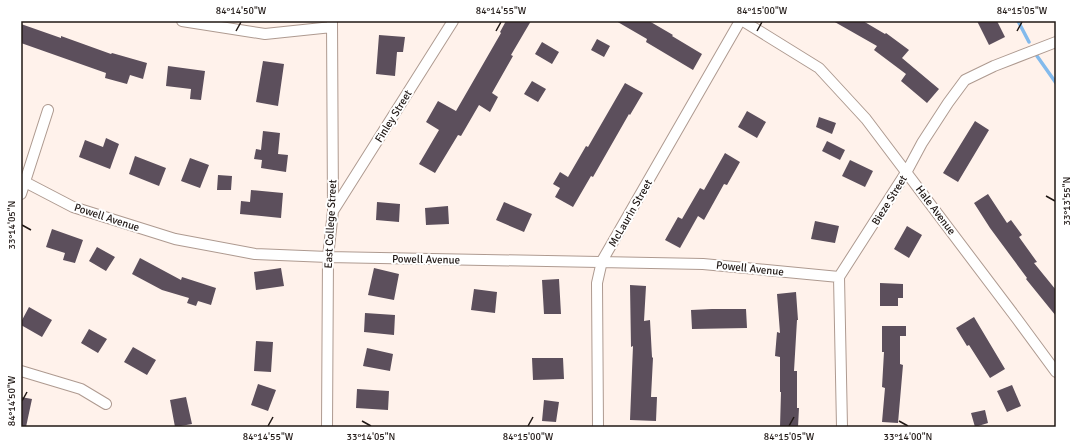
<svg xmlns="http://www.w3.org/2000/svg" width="1077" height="448" font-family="Signika,sans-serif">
	<rect width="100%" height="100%" fill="#fff2eb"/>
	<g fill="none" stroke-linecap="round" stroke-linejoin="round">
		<path stroke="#83baec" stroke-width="3.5" d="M1018 21 1029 42
			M1037 56 1056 83"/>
	</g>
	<path fill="#5c4f5c" d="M506 21H531L511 55 513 56 492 93 498 97 490 112 479 105 461 136 458 135 435 173 419 164 439 130 426 122 438 101 456 111 501 33 500 32Z
		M616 21H649L673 35 672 36 702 54 693 70 646 42 647 39Z
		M833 21H863L885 34 886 33 909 50 902 58 939 89 927 103 901 81 906 74 874 50 877 46Z
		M977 21H997L1005 37 989 45Z
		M21 24 61 38V36L111 54 112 53 147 63 143 79 130 75 127 84 105 78 106 73 21 43Z
		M379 35 405 37 403 52H397L395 76 376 74Z
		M597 39 610 46 604 57 591 50Z
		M542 42 559 52 552 64 535 54Z
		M263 61 284 64 278 106 256 102Z
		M168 66 205 71 201 100 190 99 191 89 166 86Z
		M532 81 546 89 538 102 524 94Z
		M625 83 643 93 630 115 629 114 593 177 591 176 573 207 555 197 560 188 553 184 560 172 568 177 586 146 588 147Z
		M747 111 766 122 757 138 738 127Z
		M819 117 836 123 832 134 816 127Z
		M975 121 989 130 958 182 943 173Z
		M263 131 280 133 278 154 288 155 286 172 261 168 262 160 254 159 256 149 261 150Z
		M106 138 119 144 110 169 79 157 85 140 103 147Z
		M827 141 845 150 840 160 822 151Z
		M725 153 740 162 727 185 724 184 704 220 698 216 680 248 665 240 678 217 682 219 700 188 704 190Z
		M135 156 166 168 159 186 129 174Z
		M190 158 209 165 200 188 181 181Z
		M850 160 873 171 865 187 842 176Z
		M218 175 232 176 231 190H217Z
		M251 190 283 193 281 218 240 214 241 201 250 202Z
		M988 194 1007 223 1011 220 1022 235 1019 237 1037 262 1034 263 1056 290V316L1026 279 1027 278 990 228 974 203Z
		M377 202 400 204 399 222 376 220Z
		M504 202 532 214 524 232 496 220Z
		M448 206 449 224 426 225 425 208Z
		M815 221 839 226 835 243 811 239Z
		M907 226 922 235 909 258 894 249Z
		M52 229 83 240 75 263 63 260 65 253 46 247Z
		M97 247 115 257 106 271 89 261Z
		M140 258 181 280 182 277 216 288 211 305 198 301 196 306 187 303 189 298 162 290 132 274Z
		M281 268 284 286 256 290 254 272Z
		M374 268 399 274 394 300 368 295Z
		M559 279 561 314H544L542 280Z
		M880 283 903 284V298H898V306H880Z
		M630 285 646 286 644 321 650 320 652 357 653 358 651 397H657L656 421 630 420 633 346 631 347Z
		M474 289 497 292 495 313 471 310Z
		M796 292 798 320H797L794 371H797V408H799L798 427H780L781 392H780V357L775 356 777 332 780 333 777 294Z
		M29 307 52 320 42 337 21 325V322Z
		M712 309H746L747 328 692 329 691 310Z
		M365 313 395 315 394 335 364 332Z
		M974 317 1005 369 990 378 969 345 967 346 956 328Z
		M882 326H906V336H900V364L903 365 898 423 882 422 885 388 882 387 884 352H882Z
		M89 329 107 339 98 353 81 343Z
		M256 341 273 342 271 372 254 371Z
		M133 347 156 360 147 375 124 362Z
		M367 348 393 354 390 371 363 366Z
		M532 358H563L564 379 533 380Z
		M258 384 276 390 268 411 251 405Z
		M1012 385 1021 406 1007 412 997 391Z
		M357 389 389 391 388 410 356 408Z
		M21 397 32 399 26 427H21Z
		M186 397 192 424 175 427 170 400Z
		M544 400 559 402 556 422 542 421Z
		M985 410 988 423 975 427 971 413Z"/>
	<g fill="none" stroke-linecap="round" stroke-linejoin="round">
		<g stroke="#ae9a90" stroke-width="12">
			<path id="street" d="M182 21 265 34 332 27
				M743 21 819 68 866 119 1017 319 1056 372
				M25 182 73 207 175 239 255 254 328 257 703 264 839 277
				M21 194 48 110
				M333 211 453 21
				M21 371 81 389 106 404
				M327 427 328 257 333 211 332 21
				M598 427 597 283 602 261 740 21
				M842 427 839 277 907 171 922 143 948 103 965 80 994 66 1056 42"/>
		</g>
		<use href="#street" stroke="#fff" stroke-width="10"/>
	</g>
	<path fill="none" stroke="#201815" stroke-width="1.5" d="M236 31 241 22M496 31 501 22M757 31 762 22M1017 31 1022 22M1046 196 1055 201M22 225 31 230M22 401 27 392M362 421 371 426M899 421 908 426M268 426 273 417M528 426 533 417M789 426 794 417"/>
	<g text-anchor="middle" stroke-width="4" stroke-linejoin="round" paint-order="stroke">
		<g font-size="11" fill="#201815" stroke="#fff">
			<text transform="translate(393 116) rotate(-58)" y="4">Finley Street</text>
			<text transform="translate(889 200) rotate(-58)" y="4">Bieze Street</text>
			<text transform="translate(936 210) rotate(53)" y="4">Hale Avenue</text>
			<text transform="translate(630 213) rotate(-60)" y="4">McLaurin Street</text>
			<text transform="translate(107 217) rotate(18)" y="4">Powell Avenue</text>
			<text transform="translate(330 224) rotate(-87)" y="4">East College Street</text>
			<text transform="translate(426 259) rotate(1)" y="4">Powell Avenue</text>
			<text transform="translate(750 268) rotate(6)" y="4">Powell Avenue</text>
		</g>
	</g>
	<rect width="1077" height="448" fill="none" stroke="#ffffff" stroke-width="44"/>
	<rect x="22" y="22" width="1033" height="404" fill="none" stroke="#201815" stroke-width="1.5"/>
	<g font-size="10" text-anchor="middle" fill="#201815">
		<text x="241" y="14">84°14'50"W</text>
		<text x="501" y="14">84°14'55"W</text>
		<text x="762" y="14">84°15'00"W</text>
		<text x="1022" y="14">84°15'05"W</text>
		<text transform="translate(1066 201) rotate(-90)" y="4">33°13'55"N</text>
		<text transform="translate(11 225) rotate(-90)" y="4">33°14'05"N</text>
		<text transform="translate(11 401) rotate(-90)" y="4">84°14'50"W</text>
		<text x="268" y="440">84°14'55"W</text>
		<text x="371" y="440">33°14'05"N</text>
		<text x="528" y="440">84°15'00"W</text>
		<text x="789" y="440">84°15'05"W</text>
		<text x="908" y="440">33°14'00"N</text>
	</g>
</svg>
